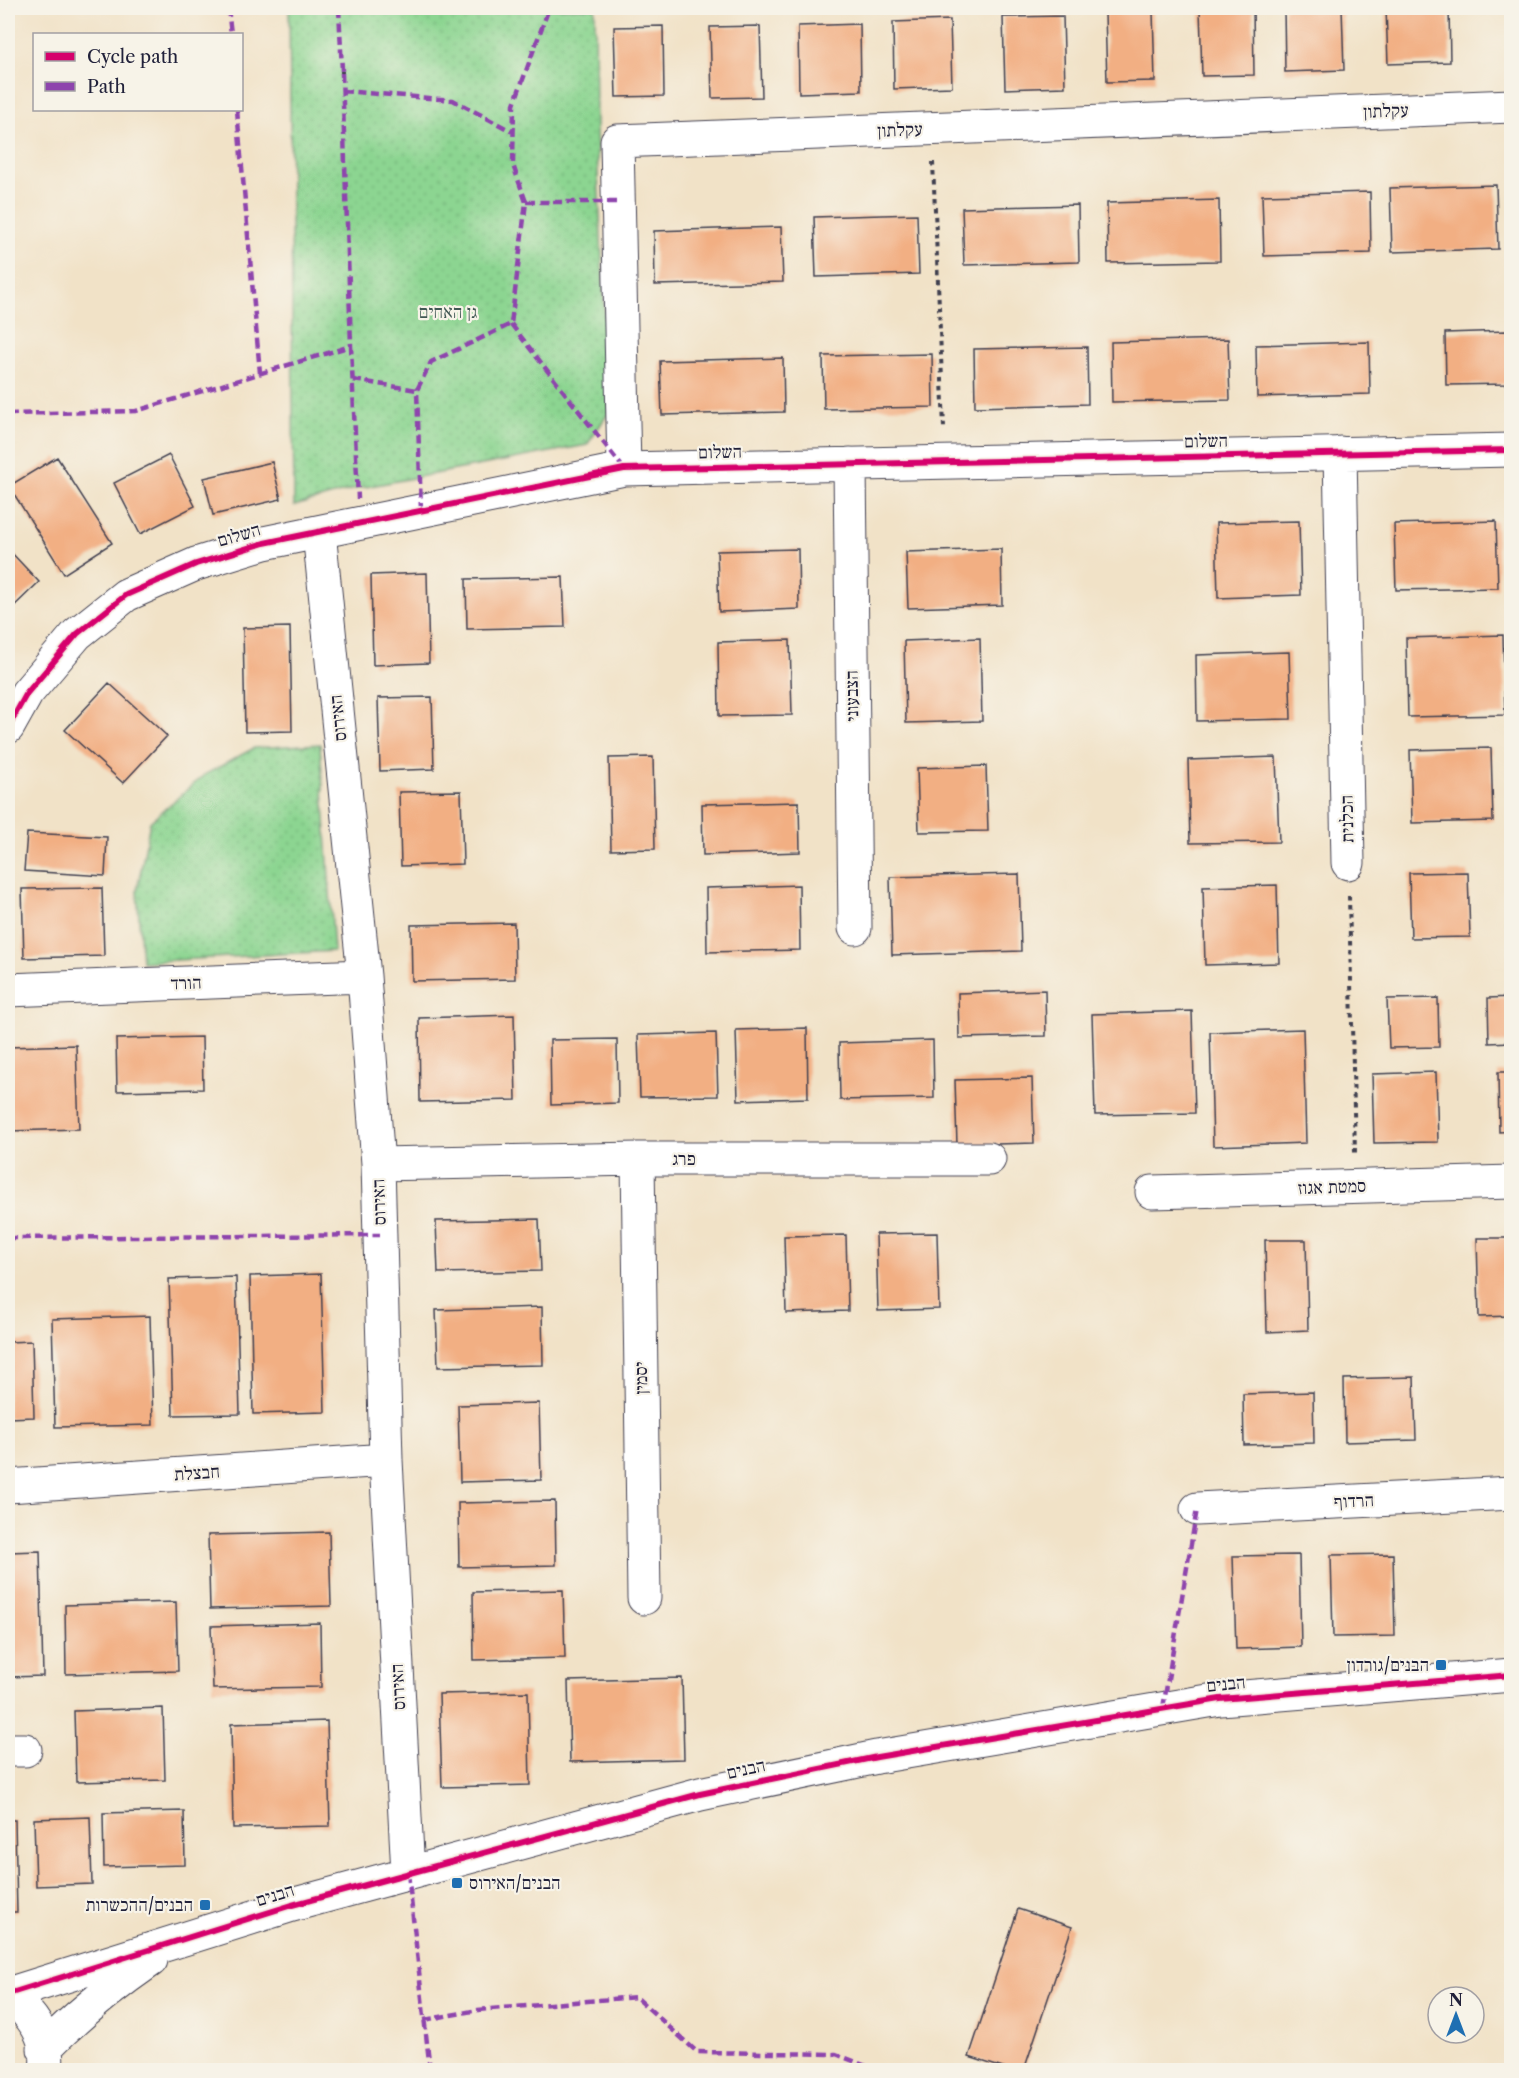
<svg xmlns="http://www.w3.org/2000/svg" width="1519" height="2078" font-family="'Libre Caslon Text','Frank Ruhl Libre',serif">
	<defs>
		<pattern id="park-dots" width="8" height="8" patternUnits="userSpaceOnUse" patternTransform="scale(1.5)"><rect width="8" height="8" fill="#8cd591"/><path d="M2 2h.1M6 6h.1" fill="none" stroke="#78b77e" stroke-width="1.8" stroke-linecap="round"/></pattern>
	</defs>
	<rect width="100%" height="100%" fill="#f7f3e8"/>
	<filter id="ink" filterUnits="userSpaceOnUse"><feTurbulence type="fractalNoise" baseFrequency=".0167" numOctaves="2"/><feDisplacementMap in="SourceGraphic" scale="12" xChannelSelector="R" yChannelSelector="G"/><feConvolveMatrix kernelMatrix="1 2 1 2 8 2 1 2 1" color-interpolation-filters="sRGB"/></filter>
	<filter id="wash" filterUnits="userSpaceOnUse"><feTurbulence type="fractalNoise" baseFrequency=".008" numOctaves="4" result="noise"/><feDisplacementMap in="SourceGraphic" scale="24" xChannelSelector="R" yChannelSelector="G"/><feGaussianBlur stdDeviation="1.35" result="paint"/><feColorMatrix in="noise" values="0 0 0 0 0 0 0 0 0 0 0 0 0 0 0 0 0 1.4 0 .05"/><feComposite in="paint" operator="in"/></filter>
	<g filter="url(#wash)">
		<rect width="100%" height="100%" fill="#f1e2c7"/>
		<path fill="url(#park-dots)" stroke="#577c66" stroke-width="1.5" d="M289 8H595L596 130 609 412 587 445 355 489 294 506Z
			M320 744 334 951 142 962 137 891 150 822 204 775 254 748Z"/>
		<g id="blocks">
			<path fill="#f2af83" d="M1200 8H1253L1254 75 1202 76Z
				M1284 8H1342L1344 70 1285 72Z
				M1386 8H1449L1450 62 1388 64Z
				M1153 12 1155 81 1107 82 1105 13Z
				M1063 16 1065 87 1005 89 1003 17Z
				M950 20 952 87 894 89 893 22Z
				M860 24 861 91 799 93 798 26Z
				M663 26 664 96 616 97 614 27Z
				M760 26 762 97 712 98 710 27Z
				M1496 185 1498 249 1392 252 1390 188Z
				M1370 192 1371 253 1264 256 1262 195Z
				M1219 200 1220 261 1108 263 1107 203Z
				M1078 205 1079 262 964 265 962 208Z
				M917 214 919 274 816 277 814 217Z
				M781 227 783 282 655 285 654 231Z
				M1507 331 1509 384 1446 385 1445 333Z
				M1228 339 1230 400 1112 402 1111 342Z
				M1369 342 1370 394 1257 397 1256 345Z
				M1087 347 1088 404 975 407 974 349Z
				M932 354 933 407 824 409 823 356Z
				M783 358 784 412 662 415 660 361Z
				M169 455 195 506 140 534 114 483Z
				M57 457 112 543 64 574 9 486Z
				M272 462 281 499 213 515 204 478Z
				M1299 521 1301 595 1218 598 1216 523Z
				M1496 521 1498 588 1396 590 1394 524Z
				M8 549 39 582 8 612Z
				M798 549 799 609 719 612 717 551Z
				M1001 549 1002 605 908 608 906 552Z
				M427 573 429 663 373 665 371 575Z
				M563 577 565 627 467 629 466 579Z
				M290 627 292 731 245 732 243 628Z
				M1503 635 1505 715 1408 717 1406 638Z
				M980 638 982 721 906 723 904 641Z
				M790 640 792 715 719 716 718 642Z
				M1289 652 1291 719 1197 721 1196 655Z
				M109 683 167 736 123 783 65 730Z
				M432 697 434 769 380 771 378 698Z
				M1491 748 1493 821 1412 823 1410 750Z
				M653 757 655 849 611 850 609 758Z
				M1276 757 1279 842 1190 843 1188 760Z
				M986 766 988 831 919 832 917 768Z
				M461 791 463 864 401 866 399 792Z
				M799 802 800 852 703 855 702 804Z
				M27 833 107 837 105 876 24 871Z
				M1468 872 1470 937 1411 938 1409 873Z
				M1019 874 1021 951 892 955 890 877Z
				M799 885 800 950 707 952 706 888Z
				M1277 885 1279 963 1205 965 1203 887Z
				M102 888 104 956 24 958 22 889Z
				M514 923 515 979 412 981 411 925Z
				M1045 990 1046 1036 959 1038 958 993Z
				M1512 997V1042L1489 1043 1488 998Z
				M1438 998 1439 1047 1389 1048 1387 999Z
				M1192 1011 1195 1113 1095 1115 1092 1014Z
				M514 1015 516 1100 420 1102 419 1018Z
				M807 1028 808 1098 738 1100 736 1030Z
				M1303 1029 1306 1143 1213 1146 1210 1032Z
				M716 1033 718 1096 640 1097 638 1035Z
				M202 1037 203 1089 117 1091 116 1039Z
				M617 1039 618 1103 551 1105 550 1040Z
				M933 1040 934 1098 840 1100 839 1043Z
				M76 1045 79 1129 8 1131V1047Z
				M1436 1072 1438 1142 1374 1143 1372 1074Z
				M1498 1072H1512V1131L1499 1132Z
				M1032 1078 1034 1143 957 1145 955 1080Z
				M539 1219 541 1271 438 1273 436 1221Z
				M937 1233 939 1309 878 1311 876 1234Z
				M846 1235 848 1311 786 1313 784 1236Z
				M1477 1238H1512V1316L1479 1317Z
				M1265 1240H1306L1308 1330 1267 1332Z
				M321 1274 325 1412 253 1414 250 1276Z
				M236 1277 240 1414 173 1415 169 1279Z
				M542 1307 543 1365 438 1367 436 1310Z
				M150 1316 153 1425 55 1427 52 1319Z
				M32 1341 34 1417 8 1418V1342Z
				M1414 1377 1416 1440 1345 1442 1344 1379Z
				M1313 1392 1314 1443 1244 1445 1243 1394Z
				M539 1403 541 1480 460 1482 458 1405Z
				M555 1501 556 1565 459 1567 458 1503Z
				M329 1532 331 1606 210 1609 208 1535Z
				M40 1551 43 1676 8 1677V1552Z
				M1393 1554 1395 1636 1333 1637 1331 1555Z
				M1299 1555 1301 1647 1236 1649 1233 1556Z
				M563 1590 565 1658 474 1660 473 1592Z
				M176 1602 178 1671 66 1674 65 1605Z
				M320 1623 321 1687 213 1689 211 1626Z
				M682 1678 684 1759 570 1762 568 1681Z
				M528 1692 530 1785 442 1787 439 1694Z
				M163 1708 165 1780 76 1782 74 1711Z
				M327 1721 330 1826 233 1828 231 1724Z
				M184 1811 185 1865 104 1867 103 1813Z
				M90 1817 92 1884 36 1886 34 1819Z
				M8 1820H15L17 1912H8Z
				M1018 1909 1072 1927 1024 2070H1009L969 2057Z"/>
		</g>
	</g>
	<g filter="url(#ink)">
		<use href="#blocks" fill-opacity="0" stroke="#413f50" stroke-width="1.5"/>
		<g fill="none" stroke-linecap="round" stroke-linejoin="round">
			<g stroke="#413f50" stroke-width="35">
				<path id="minor" d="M1340 453 1348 863
					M850 464 855 928
					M624 469 617 141 1512 106
					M319 532 364 976 378 1164 386 1460 408 1873
					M8 727 27 693 77 634 126 595 196 564 264 543 624 469 1512 450
					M8 990 364 976
					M638 1159 644 1598
					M378 1164 638 1159H989
					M1152 1192 1512 1182
					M8 1486 386 1460
					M1197 1509 1512 1493
					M8 1750H25
					M8 1994 292 1905 700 1794 877 1757 1220 1699 1512 1675
					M8 1994C30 2013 51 2037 46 2069
					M44 2049C77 2015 112 1987 151 1960"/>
			</g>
			<path stroke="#413f50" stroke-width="4" stroke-dasharray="4.5 4.5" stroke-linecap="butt" d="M342 71V73
				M933 162 944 428
				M1349 896 1355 1153"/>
			<use href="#minor" stroke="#fff" stroke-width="33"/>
			<path stroke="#8e44ad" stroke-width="4.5" stroke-dasharray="9 4.5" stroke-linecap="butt" d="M228 8 231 34
				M339 8 342 71
				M342 73 351 346
				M342 91 453 100 513 132
				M237 110 260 373
				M526 202H618
				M511 324 624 469
				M353 380 417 390
				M8 414 136 411 351 346 358 499
				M421 511 417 390 431 362 511 324 526 202 513 165 514 104 549 8
				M8 1238 380 1235
				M1163 1708 1197 1509
				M408 1873 430 2070
				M424 2020 478 2010 636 1997 697 2052 836 2054 876 2070"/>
			<g stroke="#f7f3e8" stroke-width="10">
				<path id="cycleway" d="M8 727 27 693 77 634 126 595 196 564 264 543 624 469 1512 450
					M8 1994 292 1905 700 1794 877 1757 1220 1699 1512 1675"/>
			</g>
			<use href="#cycleway" stroke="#d6006c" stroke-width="6"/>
		</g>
	</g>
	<g fill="#1f6fb2" stroke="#f7f3e8" stroke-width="2">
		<rect x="1435" y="1659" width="12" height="12" rx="3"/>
		<rect x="451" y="1877" width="12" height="12" rx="3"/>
		<rect x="199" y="1899" width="12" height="12" rx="3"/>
	</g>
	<g text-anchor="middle" stroke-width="4.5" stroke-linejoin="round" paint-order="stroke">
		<g font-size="18" fill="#22223b" stroke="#f7f3e8">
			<text transform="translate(1386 111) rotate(-2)" y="6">עקלתון</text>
			<text transform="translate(900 130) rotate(-2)" y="6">עקלתון</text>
			<text transform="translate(1206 441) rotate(-1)" y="6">השלום</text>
			<text transform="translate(720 452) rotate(-1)" y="6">השלום</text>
			<text transform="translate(239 535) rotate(-16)" y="6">השלום</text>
			<text transform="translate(852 696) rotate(-91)" y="6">הצבעוני</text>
			<text transform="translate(338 718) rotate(-96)" y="6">האירוס</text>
			<text transform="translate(1347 819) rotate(-91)" y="6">הכלנית</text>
			<text transform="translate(186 983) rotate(-2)" y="6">הורד</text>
			<text x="684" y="1165">פרג</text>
			<text transform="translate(1332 1187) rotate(-2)" y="6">סמטת אגוז</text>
			<text transform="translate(379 1202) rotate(-92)" y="6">האירוס</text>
			<text transform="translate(641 1378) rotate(-91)" y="6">יסמין</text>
			<text transform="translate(197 1473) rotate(-4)" y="6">חבצלת</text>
			<text transform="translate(1354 1501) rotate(-3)" y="6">הרדוף</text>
			<text transform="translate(1226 1684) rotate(-6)" y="6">הבנים</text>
			<text transform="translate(398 1687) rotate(-93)" y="6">האירוס</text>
			<text transform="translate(746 1769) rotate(-12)" y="6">הבנים</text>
			<text transform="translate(275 1895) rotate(-17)" y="6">הבנים</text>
		</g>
		<g font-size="18" fill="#425855" stroke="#f7f3e8">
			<text x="448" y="318">גן האחים</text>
		</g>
		<g font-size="18" fill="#22223b" stroke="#f7f3e8" text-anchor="end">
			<text x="1429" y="1671">הבנים/גורדון</text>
			<text x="469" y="1889" text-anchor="start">הבנים/האירוס</text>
			<text x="193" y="1911">הבנים/ההכשרות</text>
		</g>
	</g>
	<rect width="1519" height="2078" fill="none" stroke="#f7f3e8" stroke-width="30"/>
	<rect x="33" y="33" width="210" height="78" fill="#f7f3e8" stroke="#a29fa3" stroke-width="1.5"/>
	<rect x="45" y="52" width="30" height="9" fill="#d6006c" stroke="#a29fa3" stroke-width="1.5"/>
	<text x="87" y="63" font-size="18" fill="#22223b">Cycle path</text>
	<rect x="45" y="82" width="30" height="9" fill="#8e44ad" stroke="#a29fa3" stroke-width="1.5"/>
	<text x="87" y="93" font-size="18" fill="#22223b">Path</text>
	<g transform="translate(1456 2015)"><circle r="28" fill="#f7f3e8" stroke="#a29fa3" stroke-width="1.5"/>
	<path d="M0-4.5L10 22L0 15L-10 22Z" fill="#1f6fb2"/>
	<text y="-9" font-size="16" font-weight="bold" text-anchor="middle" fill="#22223b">N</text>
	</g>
</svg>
